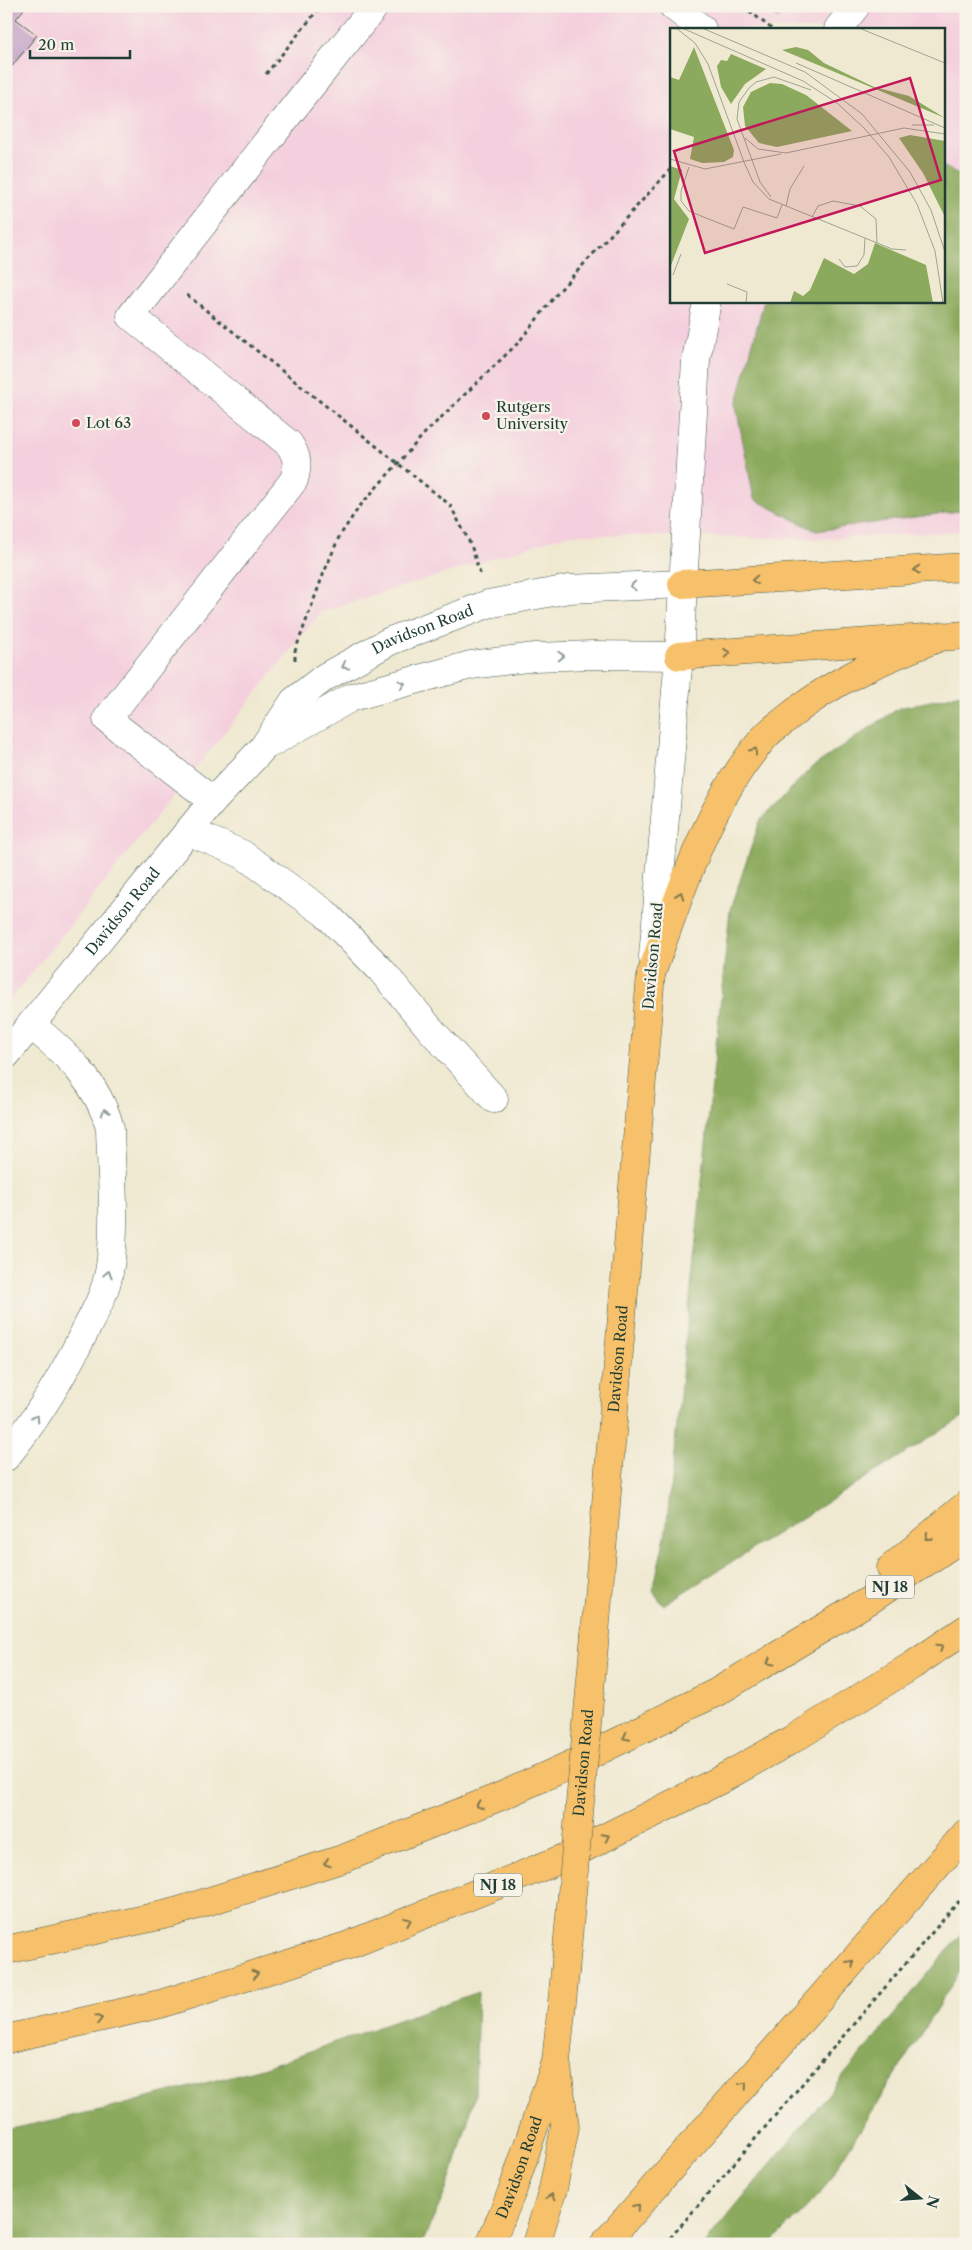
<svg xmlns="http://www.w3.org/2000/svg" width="972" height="2250" font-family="'Libre Caslon Text',serif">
	<rect width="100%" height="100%" fill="#f7f3e8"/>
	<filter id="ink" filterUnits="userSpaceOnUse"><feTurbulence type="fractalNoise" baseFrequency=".02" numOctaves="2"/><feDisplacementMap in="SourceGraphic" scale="10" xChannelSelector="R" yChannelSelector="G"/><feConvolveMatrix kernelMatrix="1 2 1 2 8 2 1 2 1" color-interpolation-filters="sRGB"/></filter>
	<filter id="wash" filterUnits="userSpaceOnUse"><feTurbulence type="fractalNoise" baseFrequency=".0096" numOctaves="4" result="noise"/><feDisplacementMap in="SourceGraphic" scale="20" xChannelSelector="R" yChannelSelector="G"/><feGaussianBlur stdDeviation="1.12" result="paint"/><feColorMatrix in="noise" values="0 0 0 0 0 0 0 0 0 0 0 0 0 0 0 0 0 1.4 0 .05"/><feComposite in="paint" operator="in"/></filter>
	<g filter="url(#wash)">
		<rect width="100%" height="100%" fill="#f0e9d1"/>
		<path fill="#f4cfdd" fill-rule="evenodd" d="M6 6H966V531L817 539 570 534 321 612 6 1005ZM671 29H943V301H671Z"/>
		<path fill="#8caa5d" stroke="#567448" d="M761 6H788L778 19Z
			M943 166 966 179V510L816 531 754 499 736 406 764 301H943Z
			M966 693V1415L663 1605 653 1591 666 1531 730 910 760 821 811 768 899 708Z
			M966 1928V1962L820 2194 770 2244H704Z
			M478 1992 475 2096 451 2179 422 2244H6V2130L115 2107 262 2068Z"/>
		<g id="blocks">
			<path fill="#bf9ac3" d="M6 6H26L16 19 37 35 12 66 6 60Z"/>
		</g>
	</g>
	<g filter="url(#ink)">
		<use href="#blocks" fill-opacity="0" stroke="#3e574c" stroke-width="1"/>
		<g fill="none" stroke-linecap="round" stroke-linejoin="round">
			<g stroke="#3e574c" stroke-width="29">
				<g id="minor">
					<path d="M673 6 702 29"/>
					<path d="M838 29 856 6"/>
					<path d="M271 743 352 697 471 665 535 657 592 655 679 656"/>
					<path d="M213 801 107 719 294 480C298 465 298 457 289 444L131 316 299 101 375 6"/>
					<path d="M188 831 242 854 325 913 381 970 431 1030 494 1099"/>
					<path d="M653 957 679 656 696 360 707 301"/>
					<path id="s1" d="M6 1055 213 801 263 748 294 701 325 677 390 641 488 604 569 589 682 584"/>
					<path d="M6 1457C37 1419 61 1379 83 1335 93 1315 105 1295 109 1272 117 1229 111 1172 110 1128 98 1083 66 1053 31 1025"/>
				</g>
			</g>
			<g stroke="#3e574c" stroke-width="29">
				<g id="major">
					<path id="s2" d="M595 1634 651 974"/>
					<path id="s3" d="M490 2244 513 2189 556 2062 565 1972"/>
					<path d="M536 2244 553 2189 565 2127 557 2067"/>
				</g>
			</g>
			<g stroke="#3e574c" stroke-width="29">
				<path id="highway" d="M682 584 966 567
					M679 656 966 635
					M651 974C681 893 706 805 763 739 769 731 779 725 786 719 836 678 884 659 943 636
					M891 1568 966 1505
					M6 1950 172 1913 345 1858 499 1797 568 1766 717 1692 873 1598 966 1535
					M6 2039 160 2004 349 1945 564 1858 718 1781 793 1739 913 1665 966 1629
					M604 2244 966 1833"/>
			</g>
			<path stroke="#3e574c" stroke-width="3" stroke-dasharray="4 4" stroke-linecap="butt" d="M743 6 772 29
				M266 74 321 6
				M187 295 450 505 471 545 480 574
				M295 660V651L323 575 339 537 359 507 425 433 518 343 560 290 671 169
				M665 2244 966 1893"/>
			<use href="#minor" stroke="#fff" stroke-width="28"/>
			<use href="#major" stroke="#f7c06b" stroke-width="28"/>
			<use href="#highway" stroke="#f7c06b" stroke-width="28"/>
			<g stroke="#3e574c" stroke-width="29" stroke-linecap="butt">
				<g id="major-bridge">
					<path id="s4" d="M565 1972 595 1634"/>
				</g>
			</g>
			<use href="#major-bridge" stroke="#f7c06b" stroke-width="28"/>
		</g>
		<defs><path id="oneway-chevron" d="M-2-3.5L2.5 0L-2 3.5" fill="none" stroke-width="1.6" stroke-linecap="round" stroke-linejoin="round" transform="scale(1.25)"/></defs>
		<g stroke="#80784d">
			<use href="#oneway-chevron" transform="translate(917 570) rotate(176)"/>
			<use href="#oneway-chevron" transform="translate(755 580) rotate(176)"/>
			<use href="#oneway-chevron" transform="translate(727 653) rotate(-4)"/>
			<use href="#oneway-chevron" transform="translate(754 751) rotate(-54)"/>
			<use href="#oneway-chevron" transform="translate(680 895) rotate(-70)"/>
			<use href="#oneway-chevron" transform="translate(928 1537) rotate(140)"/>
			<use href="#oneway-chevron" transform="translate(940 1647) rotate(-35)"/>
			<use href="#oneway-chevron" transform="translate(770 1662) rotate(149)"/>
			<use href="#oneway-chevron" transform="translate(626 1737) rotate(154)"/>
			<use href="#oneway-chevron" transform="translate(479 1805) rotate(159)"/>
			<use href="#oneway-chevron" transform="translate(606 1837) rotate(-27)"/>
			<use href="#oneway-chevron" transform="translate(327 1863) rotate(162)"/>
			<use href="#oneway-chevron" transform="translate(408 1921) rotate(-22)"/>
			<use href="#oneway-chevron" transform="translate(851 1963) rotate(-48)"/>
			<use href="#oneway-chevron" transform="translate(255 1974) rotate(-17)"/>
			<use href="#oneway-chevron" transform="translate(99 2019) rotate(-14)"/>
			<use href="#oneway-chevron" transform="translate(744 2085) rotate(-49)"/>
			<use href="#oneway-chevron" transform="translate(551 2197) rotate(-73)"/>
			<use href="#oneway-chevron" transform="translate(637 2207) rotate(-49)"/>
		</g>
		<g stroke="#8f9e9a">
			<use href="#oneway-chevron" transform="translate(633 586) rotate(178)"/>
			<use href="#oneway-chevron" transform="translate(561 656) rotate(-2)"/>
			<use href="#oneway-chevron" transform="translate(345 666) rotate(151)"/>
			<use href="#oneway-chevron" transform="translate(402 684) rotate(-15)"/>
			<use href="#oneway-chevron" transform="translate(105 1112) rotate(-109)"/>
			<use href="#oneway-chevron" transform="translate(108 1274) rotate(-78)"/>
			<use href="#oneway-chevron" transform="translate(36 1418) rotate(-56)"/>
		</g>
	</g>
	<g fill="#d1495b" stroke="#f7f3e8" stroke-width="2">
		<circle cx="486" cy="416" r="5"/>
		<circle cx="76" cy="423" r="5"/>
	</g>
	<g text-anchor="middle" stroke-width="4.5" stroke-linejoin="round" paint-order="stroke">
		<g fill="#f7f3e8" stroke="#60746a" stroke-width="1">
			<rect x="866" y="1575.5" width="48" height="23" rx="4"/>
			<rect x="474" y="1873.5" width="48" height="23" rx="4"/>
		</g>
		<g font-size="14" font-weight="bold" fill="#1f3d34">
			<text x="890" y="1592">NJ 18</text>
			<text x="498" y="1890">NJ 18</text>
		</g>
		<g font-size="15" fill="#1f3d34" stroke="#f7f3e8" text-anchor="start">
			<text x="496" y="412">Rutgers<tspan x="496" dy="17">University</tspan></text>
			<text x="86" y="428">Lot 63</text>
		</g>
		<g font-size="15" fill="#1f3d34" stroke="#f7f3e8">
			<text dy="5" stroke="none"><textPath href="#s1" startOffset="605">Davidson Road</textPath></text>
			<text dy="5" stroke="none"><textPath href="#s1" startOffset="185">Davidson Road</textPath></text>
			<text transform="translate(653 956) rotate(-85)" y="5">Davidson Road</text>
			<text dy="5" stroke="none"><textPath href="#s2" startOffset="276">Davidson Road</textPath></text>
			<text dy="5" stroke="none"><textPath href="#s4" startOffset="210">Davidson Road</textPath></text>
			<text dy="5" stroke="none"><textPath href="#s3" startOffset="82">Davidson Road</textPath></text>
		</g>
	</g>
	<g transform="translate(670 28)">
		<rect width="275" height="275" fill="#f0e9d1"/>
		<path d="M24 19 64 122 63 129 54 134 32 135 20 131 24 109 0 101V49L9 52ZM126 19 138 22 154 35 204 59 239 68 275 90 112 22ZM61 26 96 41 75 56 61 76 51 59 47 38 51 32 57 33ZM100 55 112 56 136 67 182 103 107 119 89 115 75 98 73 79 81 64ZM240 107 275 113V189L253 145 229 110ZM0 138 12 142 4 171 19 191 0 240ZM205 215 256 237 263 275H120L124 263 133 268 140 262 154 230 184 246 198 236Z" fill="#8caa5d"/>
		<path fill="none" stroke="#9ca492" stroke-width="1" d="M6 0 25 15 38 36 74 134M12 0 133 53 167 75 194 100 219 129 247 176 265 223 273 275M32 0 135 44 192 86 240 144 261 182 275 224M189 0 275 35M126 35 275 100M242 97H264M75 110 88 121 116 125M116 125 234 100 275 106M0 131 35 141 111 126M82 132 90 154 101 169M82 132 67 91 69 74 79 60 86 54 104 49 141 62M74 134 83 154 99 171 222 221 236 222M19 139 11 163V173L19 183 36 190 64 201 73 179 107 190 112 177M116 178 120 161 134 138M142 189 148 178 163 173 190 178 206 191 207 215M169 231 175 239 187 238 194 227 195 210M3 247 11 226M57 256 77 264 76 275"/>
		<path fill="#c2185b" fill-opacity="0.15" stroke="#c2185b" stroke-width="2.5" d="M240 50 271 152 35 225 4 123Z"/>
		<rect width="275" height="275" fill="none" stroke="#1f3d34" stroke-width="2.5"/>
	</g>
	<rect width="972" height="2250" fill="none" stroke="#f7f3e8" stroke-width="25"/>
	<g transform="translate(920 2198) rotate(107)" stroke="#f7f3e8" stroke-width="4" paint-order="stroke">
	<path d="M0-4L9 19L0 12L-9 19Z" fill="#1f3d34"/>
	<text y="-8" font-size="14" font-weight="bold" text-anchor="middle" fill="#1f3d34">N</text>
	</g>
	<path d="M30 50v8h100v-8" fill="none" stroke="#1f3d34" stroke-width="2.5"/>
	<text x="38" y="50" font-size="15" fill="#1f3d34" stroke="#f7f3e8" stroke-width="4" paint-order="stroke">20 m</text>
</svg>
